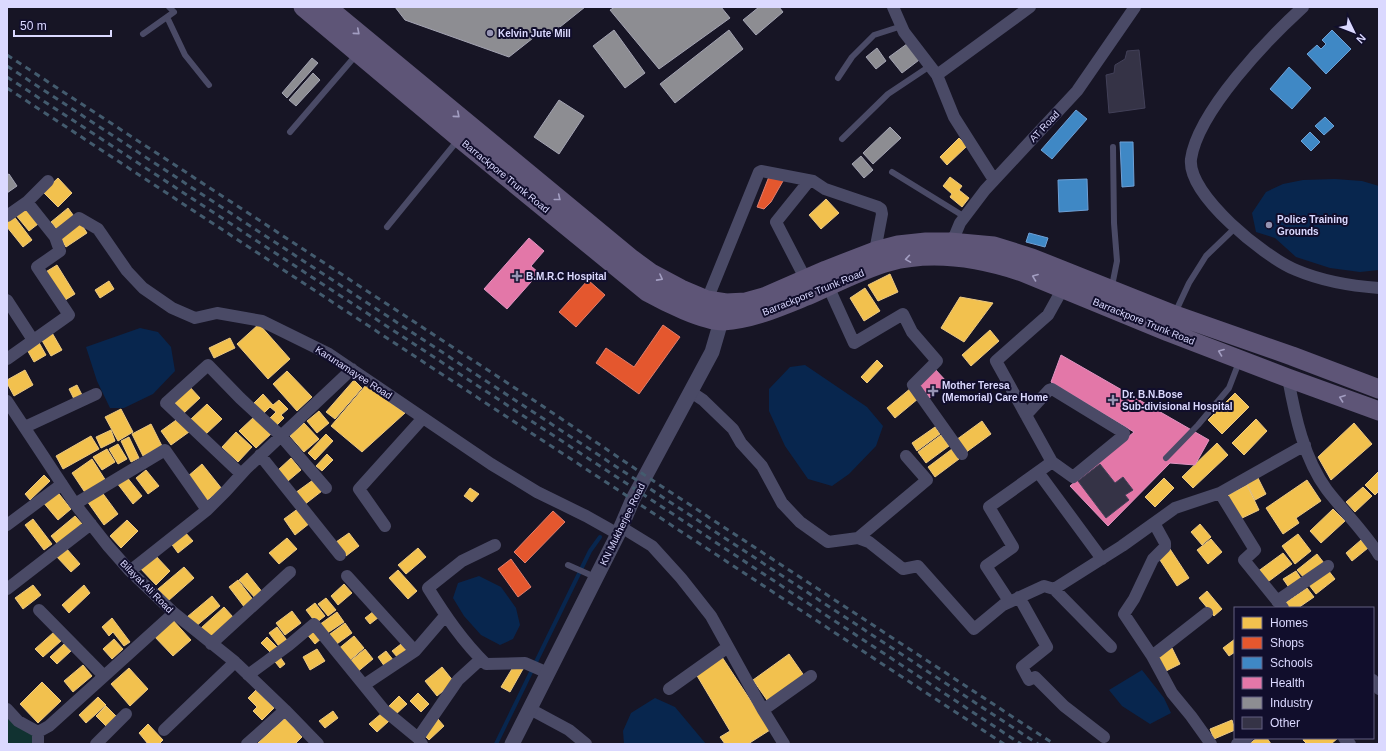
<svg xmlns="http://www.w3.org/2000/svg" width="1386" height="751" font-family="Arial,sans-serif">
	<rect width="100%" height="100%" fill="#171525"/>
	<path fill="#113231" d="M7 717 36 736 35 744H7Z"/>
	<path fill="#08264e" d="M1335 179 1362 181 1379 186V270L1360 272 1330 268 1296 257 1275 238 1256 232 1252 213 1266 192 1283 184 1303 180Z
		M140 328 158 332 171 347 175 371 153 394 124 408H110L97 381 86 347Z
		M805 365 867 407 883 426 876 446 849 474 832 486 808 479 785 446 769 411V389L790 367Z
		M479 576 501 587 516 608 520 625 513 639 500 645 481 635 464 616 453 598 458 583Z
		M1142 670 1164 698 1171 713 1150 724 1122 706 1109 690Z
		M655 698 675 707 706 744H624L623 731 631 713Z"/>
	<path fill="#f2c14e" stroke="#ebc883" d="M959 138 967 146 947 165 940 157Z
		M950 177 962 186 959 190 969 198 962 207 950 197 952 194 943 186Z
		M58 178 72 193 58 207 43 192Z
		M826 199 839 213 821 229 809 215Z
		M24 206 38 224 29 231 15 214Z
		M68 208 76 219 60 233 51 222Z
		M13 215 32 240 23 247 7 227V220Z
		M80 222 87 233 66 247 59 236Z
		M57 265 75 294 62 302 44 273Z
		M890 274 898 292 878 301 868 285Z
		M109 281 114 289 100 298 95 290Z
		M865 288 880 311 864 321 850 298Z
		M960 297 993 303 964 342 941 328Z
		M259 324 290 359 268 379 237 344Z
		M990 330 999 341 971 366 962 355Z
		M51 331 62 350 51 356 40 337Z
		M230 338 235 348 214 358 209 348Z
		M37 339 46 355 34 362 25 346Z
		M877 360 883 366 867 383 861 377Z
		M25 370 33 385 14 396 7 383V380Z
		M287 371 312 397 297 411 273 384Z
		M354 380 362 388 335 419 326 412Z
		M77 385 82 395 74 399 69 389Z
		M188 385 200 398 184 413 172 400Z
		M366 385 405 413 362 452 331 426Z
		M911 388 919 398 895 418 887 408Z
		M1235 393 1249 407 1222 434 1208 420Z
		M263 394 273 405 279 400 288 409 281 415 284 418 276 426 269 419 276 412 270 407 264 413 254 403Z
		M207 404 222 419 206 434 191 419Z
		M121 409 133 432 118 441 105 417Z
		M319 411 329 423 317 433 307 421Z
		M255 416 272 433 256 448 239 431Z
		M179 418 189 432 171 445 161 431Z
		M1256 419 1267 431 1244 455 1232 443Z
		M982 421 991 434 965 453 956 440Z
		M304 423 319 439 304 452 290 436Z
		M1354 423 1372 444 1331 480 1318 457Z
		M151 424 162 446 143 456 132 434Z
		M935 427 940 434 917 451 912 443Z
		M111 430 115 441 101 448 96 437Z
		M236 432 252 447 238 462 222 447Z
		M326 434 333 441 315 460 308 453Z
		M941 435 949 446 926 463 918 452Z
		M91 436 99 449 63 469 56 456Z
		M129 437 139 458 131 462 121 441Z
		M1217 443 1228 455 1193 488 1182 477Z
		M118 444 127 459 118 464 109 449Z
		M107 449 115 462 102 470 93 457Z
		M952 449 959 459 935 477 928 467Z
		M327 454 333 460 322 471 316 466Z
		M291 458 301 470 288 481 278 470Z
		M92 459 106 481 86 494 72 473Z
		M202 464 222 489 206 501 187 477Z
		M146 470 159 486 148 494 136 478Z
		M1379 471V491L1375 495 1365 485Z
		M44 475 50 481 30 500 25 494Z
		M126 476 142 496 133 504 117 483Z
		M1257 476 1266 494 1255 500 1246 482Z
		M1164 478 1174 488 1155 507 1145 497Z
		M313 480 322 491 304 505 295 493Z
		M1307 480 1321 501 1296 518 1299 523 1283 534 1266 508Z
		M1247 485 1259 510 1240 519 1228 495Z
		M1363 487 1372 496 1355 512 1346 502Z
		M470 488 479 494 472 502 464 496Z
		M56 490 71 509 58 520 42 501Z
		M101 491 118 514 104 525 87 501Z
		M299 508 310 523 295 535 284 519Z
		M1333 509 1345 521 1321 543 1310 531Z
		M75 516 84 526 60 547 51 536Z
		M33 519 52 544 44 550 25 525Z
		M127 520 138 531 121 548 110 536Z
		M1200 524 1211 537 1202 545 1191 532Z
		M184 531 193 541 178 553 170 542Z
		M349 533 359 546 346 556 336 542Z
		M1298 534 1311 551 1295 564 1282 546Z
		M287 538 297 549 279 564 269 553Z
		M1211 539 1222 552 1208 564 1197 550Z
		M1361 540 1368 548 1352 561 1346 553Z
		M66 548 80 564 71 572 56 556Z
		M418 548 426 557 406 574 398 565Z
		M1170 549 1189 578 1177 586 1158 557Z
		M1283 553 1292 564 1265 584 1257 572Z
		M154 554 170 571 156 585 139 567Z
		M1317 554 1324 563 1305 579 1297 570Z
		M184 567 194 578 168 601 158 589Z
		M398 570 417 591 408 599 389 578Z
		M1328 570 1335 579 1316 594 1309 585Z
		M1296 571 1302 580 1290 589 1283 579Z
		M247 573 263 593 256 599 239 580Z
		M238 580 254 601 245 608 229 587Z
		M344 584 352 593 338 605 331 596Z
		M33 585 41 595 23 609 15 598Z
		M84 585 90 593 69 613 62 605Z
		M1307 588 1314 597 1298 608H1288L1285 603Z
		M1207 591 1222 609 1214 616 1199 598Z
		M212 596 220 606 195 627 187 617Z
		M326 598 336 610 328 616 318 604Z
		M315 603 325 616 316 623 306 610Z
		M224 607 233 617 210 638 201 628Z
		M292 611 301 623 285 635 276 623Z
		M374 611 379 617 370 624 365 618Z
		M337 612 344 622 326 634 319 625Z
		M112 618 130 642 124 646 113 632 109 636 102 627Z
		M171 618 191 640 173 656 153 635Z
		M345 623 352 633 334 646 326 637Z
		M277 627 289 643 281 649 269 633Z
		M314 627 323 637 315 644 306 633Z
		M54 632 61 641 43 657 35 649Z
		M354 636 364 648 348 662 337 650Z
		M267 637 278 648 272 654 261 643Z
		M114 639 123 649 112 659 103 649Z
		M1235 639V652L1229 656 1223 648Z
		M64 644 71 651 57 664 50 657Z
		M401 644 407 651 398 658 392 651Z
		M1172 648 1180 664 1164 672 1156 656Z
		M317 649 325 661 310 670 303 657Z
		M365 649 373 659 356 673 348 663Z
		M386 651 394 661 385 667 378 657Z
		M278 654 285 664 280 668 272 658Z
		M789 654 805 677 769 703 753 680Z
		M722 657 770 730 748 744H725L720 737 730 731 696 674Z
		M515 664 523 669 510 692 501 687Z
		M83 665 92 676 73 692 64 681Z
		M442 667 454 682 437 696 425 681Z
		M129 668 148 689 130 706 111 684Z
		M42 682 61 701 38 723 20 704Z
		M256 690 274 708 262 720 253 711 257 707 248 698Z
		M418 693 429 704 421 712 410 701Z
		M399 696 407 704 394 716 386 709Z
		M98 697 106 705 86 723 79 715Z
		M106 706 117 717 107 727 96 716Z
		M333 711 338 718 325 728 319 721Z
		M382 713 389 721 377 732 369 724Z
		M285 718 302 737 295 744H259L258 743Z
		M438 719 444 726 429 740 423 734Z
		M1232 720 1235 730 1214 739 1210 729Z
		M148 724 163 740 159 744H148L139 733Z
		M1257 738H1267L1271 744H1249Z
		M1304 738H1338L1331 744H1307L1303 740Z"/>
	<path fill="#e4572e" stroke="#e17e6d" d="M770 174 783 181 771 202 764 209 757 207Z
		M588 280 605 295 576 327 559 312Z
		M663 325 680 337 639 394 596 363 606 348 634 367Z
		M553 511 565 522 525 563 514 552Z
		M511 559 531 587 518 597 498 569Z"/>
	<path fill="#3f88c5" stroke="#6ea0d6" d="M1332 30 1351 49 1326 74 1307 54 1317 45 1321 49 1326 44 1322 40Z
		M1289 67 1311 88 1292 109 1270 89Z
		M1076 110 1087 119 1052 159 1041 150Z
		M1325 117 1334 126 1324 135 1315 126Z
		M1310 132 1320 142 1311 151 1301 141Z
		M1120 142H1133L1134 186 1122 187Z
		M1087 179 1088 210 1059 212 1058 180Z
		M1029 233 1048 238 1045 247 1026 242Z"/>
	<path fill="#e377a8" stroke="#e194c2" d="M529 238 544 251 531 266 539 273 507 309 484 289Z
		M1061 355 1209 440 1195 465 1170 463 1108 526 1070 486 1134 432 1051 382Z
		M934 368 947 382 930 398 917 384Z"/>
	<path fill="#8d8d92" stroke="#a4a4b3" d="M395 7H585L550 35 542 31 509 57 405 20Z
		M615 7H721L730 18 659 69 610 10Z
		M759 7H779L783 12 756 35 743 20Z
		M614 30 645 73 625 88 593 46Z
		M729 30 743 49 675 103 660 84Z
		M911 41 923 57 902 73 889 57Z
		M877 48 886 61 876 69 866 57Z
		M312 58 318 63 287 98 282 93Z
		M313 73 320 80 296 106 289 100Z
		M559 100 584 116 559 154 534 137Z
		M890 127 901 138 873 164 863 153Z
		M861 156 873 170 864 178 852 164Z
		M9 174 17 186 7 193V175Z"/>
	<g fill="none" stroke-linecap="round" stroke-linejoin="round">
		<path stroke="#08264e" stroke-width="4" d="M496 744 590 551 600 537"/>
	</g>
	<path fill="#353346" stroke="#424058" d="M1139 50 1145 108 1109 113 1106 75 1114 73 1115 65 1125 59 1127 51Z
		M1100 464 1115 483 1123 477 1133 490 1125 495 1129 500 1106 518 1078 481Z"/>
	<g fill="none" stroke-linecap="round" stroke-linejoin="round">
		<path stroke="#4a4a66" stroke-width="6" d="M167 17 185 55 209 85
			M143 34 174 12 169 7
			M838 78 852 57 874 35 902 26
			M290 132 357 54
			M842 139 888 94 930 66
			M892 172 965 217
			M387 227 458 140
			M1112 286 1117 261 1114 223 1113 147
			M1175 313 1189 283 1206 256 1235 228
			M1166 458 1198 425 1229 388 1239 362
			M568 565 595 577"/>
		<path stroke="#4a4a66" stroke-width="12" d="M893 7 904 32 937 75 954 117 994 180
			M1303 7C1268 39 1198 111 1191 159 1187 195 1266 258 1296 270 1322 281 1351 286 1379 288
			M937 75 1030 7
			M27 202 48 181
			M7 216 27 202 55 237 79 218 98 229 127 271 143 288 172 308 195 318 217 313 262 321 329 354 491 464 537 492 586 516 618 534
			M950 242 955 235 960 223 985 190 1077 91 1135 7
			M805 278 776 222 809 181
			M828 286 854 343 903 314 912 332 937 361 913 385 962 454
			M7 300 33 340
			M707 300 759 172 761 171 813 181 825 189 878 207 881 209 882 214 875 251
			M7 359 69 315 37 267 60 251 55 237
			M1288 378C1295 416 1304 459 1327 490 1344 512 1364 531 1379 555
			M691 392 703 400 733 429 741 443 762 466 782 503 800 522 828 542 858 538 869 542 903 569 918 566 974 629 1003 605 1044 586 1054 589 1122 546 1175 508 1220 493 1305 445
			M7 401 75 504 108 546 130 571 174 613 235 662 285 710 318 744
			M1026 415 1049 390 1052 389 1124 433 1123 436 1073 477 1052 462
			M25 427 96 394
			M260 455 340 555
			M1038 472 1102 559
			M241 474 166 403 208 365 240 398 281 436 326 488
			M1220 493 1255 550 1244 560 1283 608
			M75 504 165 450 207 510
			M1154 523 1165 543V547L1153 559 1134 599 1124 614 1152 656 1172 693 1191 716 1211 744
			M7 525 62 484
			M385 526 359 489 423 418
			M621 527 652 546 681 578 711 616 763 710 784 744
			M858 538 927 480 906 456
			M495 545 462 561 428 588C445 615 463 642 486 664L525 663 548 673
			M130 571 207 510 226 491 246 469 352 369
			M347 576 415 651
			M7 589 91 524
			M1054 589 1111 647
			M1019 597 1047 647 1022 667 1029 680 1035 677 1064 706 1104 737
			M1009 601 986 566 1013 547 989 507 1052 462 996 361 1048 315 1063 288
			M1277 601 1328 566
			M39 610 104 676
			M211 644 290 572
			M1152 656 1207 613
			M248 675 289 645 314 624 384 710 418 738 422 744
			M1373 680 1379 689
			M364 685 415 651 445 616
			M669 689 728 647
			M7 709 18 721 38 732 49 726 174 613
			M530 709 569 730 586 744
			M763 710 811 676
			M164 730 235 662
			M418 738 458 680 481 659
			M1344 738 1350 744
			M38 744V732
			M96 744 126 714
			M247 744 285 710
			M1237 744 1247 738"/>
		<path stroke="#4a4a66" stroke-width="15" d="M512 744 618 534 633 499 712 352 724 311"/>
		<path stroke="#5e5577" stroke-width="19" d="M303 7 459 138 647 292C665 302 703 321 723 321 753 319 780 307 807 296 834 284 860 270 888 262 932 250 980 258 1022 272L1168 332 1288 378 1379 411
			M327 7 632 259 651 273 681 289 707 300 726 303 746 302 764 297 826 270 875 251 898 245 926 242H950L994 246 1032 258 1175 315 1292 356 1379 389"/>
		<path stroke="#435b6e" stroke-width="3" stroke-dasharray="6 5" stroke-linecap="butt" d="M7 55 541 405 646 476 1054 744
			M7 66 1038 744
			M7 77 638 491 1021 744
			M7 88 1004 744"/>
	</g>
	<defs><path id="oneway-chevron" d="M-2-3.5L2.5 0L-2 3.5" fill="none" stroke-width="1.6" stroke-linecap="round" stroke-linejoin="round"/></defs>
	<g stroke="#a39ec2">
		<use href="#oneway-chevron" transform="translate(357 32) rotate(40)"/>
		<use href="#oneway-chevron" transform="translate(457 115) rotate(40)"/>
		<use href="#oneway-chevron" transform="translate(558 198) rotate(39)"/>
		<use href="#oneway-chevron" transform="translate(908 259) rotate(171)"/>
		<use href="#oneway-chevron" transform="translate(1035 277) rotate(-159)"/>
		<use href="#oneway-chevron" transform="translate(660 278) rotate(28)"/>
		<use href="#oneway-chevron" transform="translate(1221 352) rotate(-159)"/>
		<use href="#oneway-chevron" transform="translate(1342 398) rotate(-160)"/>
	</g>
	<g fill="#9694b3" stroke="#110e2c" stroke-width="1.5">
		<circle cx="490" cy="33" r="4"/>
		<circle cx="1269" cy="225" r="4"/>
		<path d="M515 270h4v4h4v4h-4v4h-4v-4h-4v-4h4z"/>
		<path d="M931 385h4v4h4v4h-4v4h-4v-4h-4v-4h4z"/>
		<path d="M1111 394h4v4h4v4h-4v4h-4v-4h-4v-4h4z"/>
	</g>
	<g text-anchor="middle" stroke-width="4" stroke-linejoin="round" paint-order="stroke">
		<g font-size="10" font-weight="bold" fill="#dbd9ff" stroke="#110e2c" text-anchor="start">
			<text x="498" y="37">Kelvin Jute Mill</text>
			<text x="1277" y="223">Police Training<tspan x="1277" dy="12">Grounds</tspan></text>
			<text x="526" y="280">B.M.R.C Hospital</text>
			<text x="942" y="389">Mother Teresa<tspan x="942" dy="12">(Memorial) Care Home</tspan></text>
			<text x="1122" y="398">Dr. B.N.Bose<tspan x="1122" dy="12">Sub-divisional Hospital</tspan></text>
		</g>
		<g font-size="10" fill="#dbd9ff" stroke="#110e2c">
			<text transform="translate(1044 126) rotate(-47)" y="4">AT Road</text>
			<text transform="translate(506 176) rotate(39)" y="4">Barrackpore Trunk Road</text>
			<text transform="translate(813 292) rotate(-22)" y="4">Barrackpore Trunk Road</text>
			<text transform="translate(1144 321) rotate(22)" y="4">Barrackpore Trunk Road</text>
			<text transform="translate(354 372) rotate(33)" y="4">Karunamayee Road</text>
			<text transform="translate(622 524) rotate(-64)" y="4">KN Mukherjee Road</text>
			<text transform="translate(147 586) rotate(45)" y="4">Bilayat Ali Road</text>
		</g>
	</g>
	<rect width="1386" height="751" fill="none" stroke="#dbd9ff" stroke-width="16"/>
	<rect x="1234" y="607" width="140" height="132" fill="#110e2c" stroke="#625f80"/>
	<rect x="1242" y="617" width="20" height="12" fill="#f2c14e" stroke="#625f80"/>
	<text x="1270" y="627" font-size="12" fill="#dbd9ff">Homes</text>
	<rect x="1242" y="637" width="20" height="12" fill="#e4572e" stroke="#625f80"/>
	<text x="1270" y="647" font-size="12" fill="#dbd9ff">Shops</text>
	<rect x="1242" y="657" width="20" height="12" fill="#3f88c5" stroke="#625f80"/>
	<text x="1270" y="667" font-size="12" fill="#dbd9ff">Schools</text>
	<rect x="1242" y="677" width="20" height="12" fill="#e377a8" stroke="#625f80"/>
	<text x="1270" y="687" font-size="12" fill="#dbd9ff">Health</text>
	<rect x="1242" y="697" width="20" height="12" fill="#8d8d92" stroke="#625f80"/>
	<text x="1270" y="707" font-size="12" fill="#dbd9ff">Industry</text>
	<rect x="1242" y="717" width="20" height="12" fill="#353346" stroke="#625f80"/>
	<text x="1270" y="727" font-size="12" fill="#dbd9ff">Other</text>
	<g transform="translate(1354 32) rotate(133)" stroke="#110e2c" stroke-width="3" paint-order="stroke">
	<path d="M0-3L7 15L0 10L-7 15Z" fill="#dbd9ff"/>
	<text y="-6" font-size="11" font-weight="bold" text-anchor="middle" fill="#dbd9ff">N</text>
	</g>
	<path d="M14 30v6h97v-6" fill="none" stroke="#dbd9ff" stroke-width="2"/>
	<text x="20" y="30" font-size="12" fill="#dbd9ff" stroke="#110e2c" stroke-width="3" paint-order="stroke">50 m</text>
</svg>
